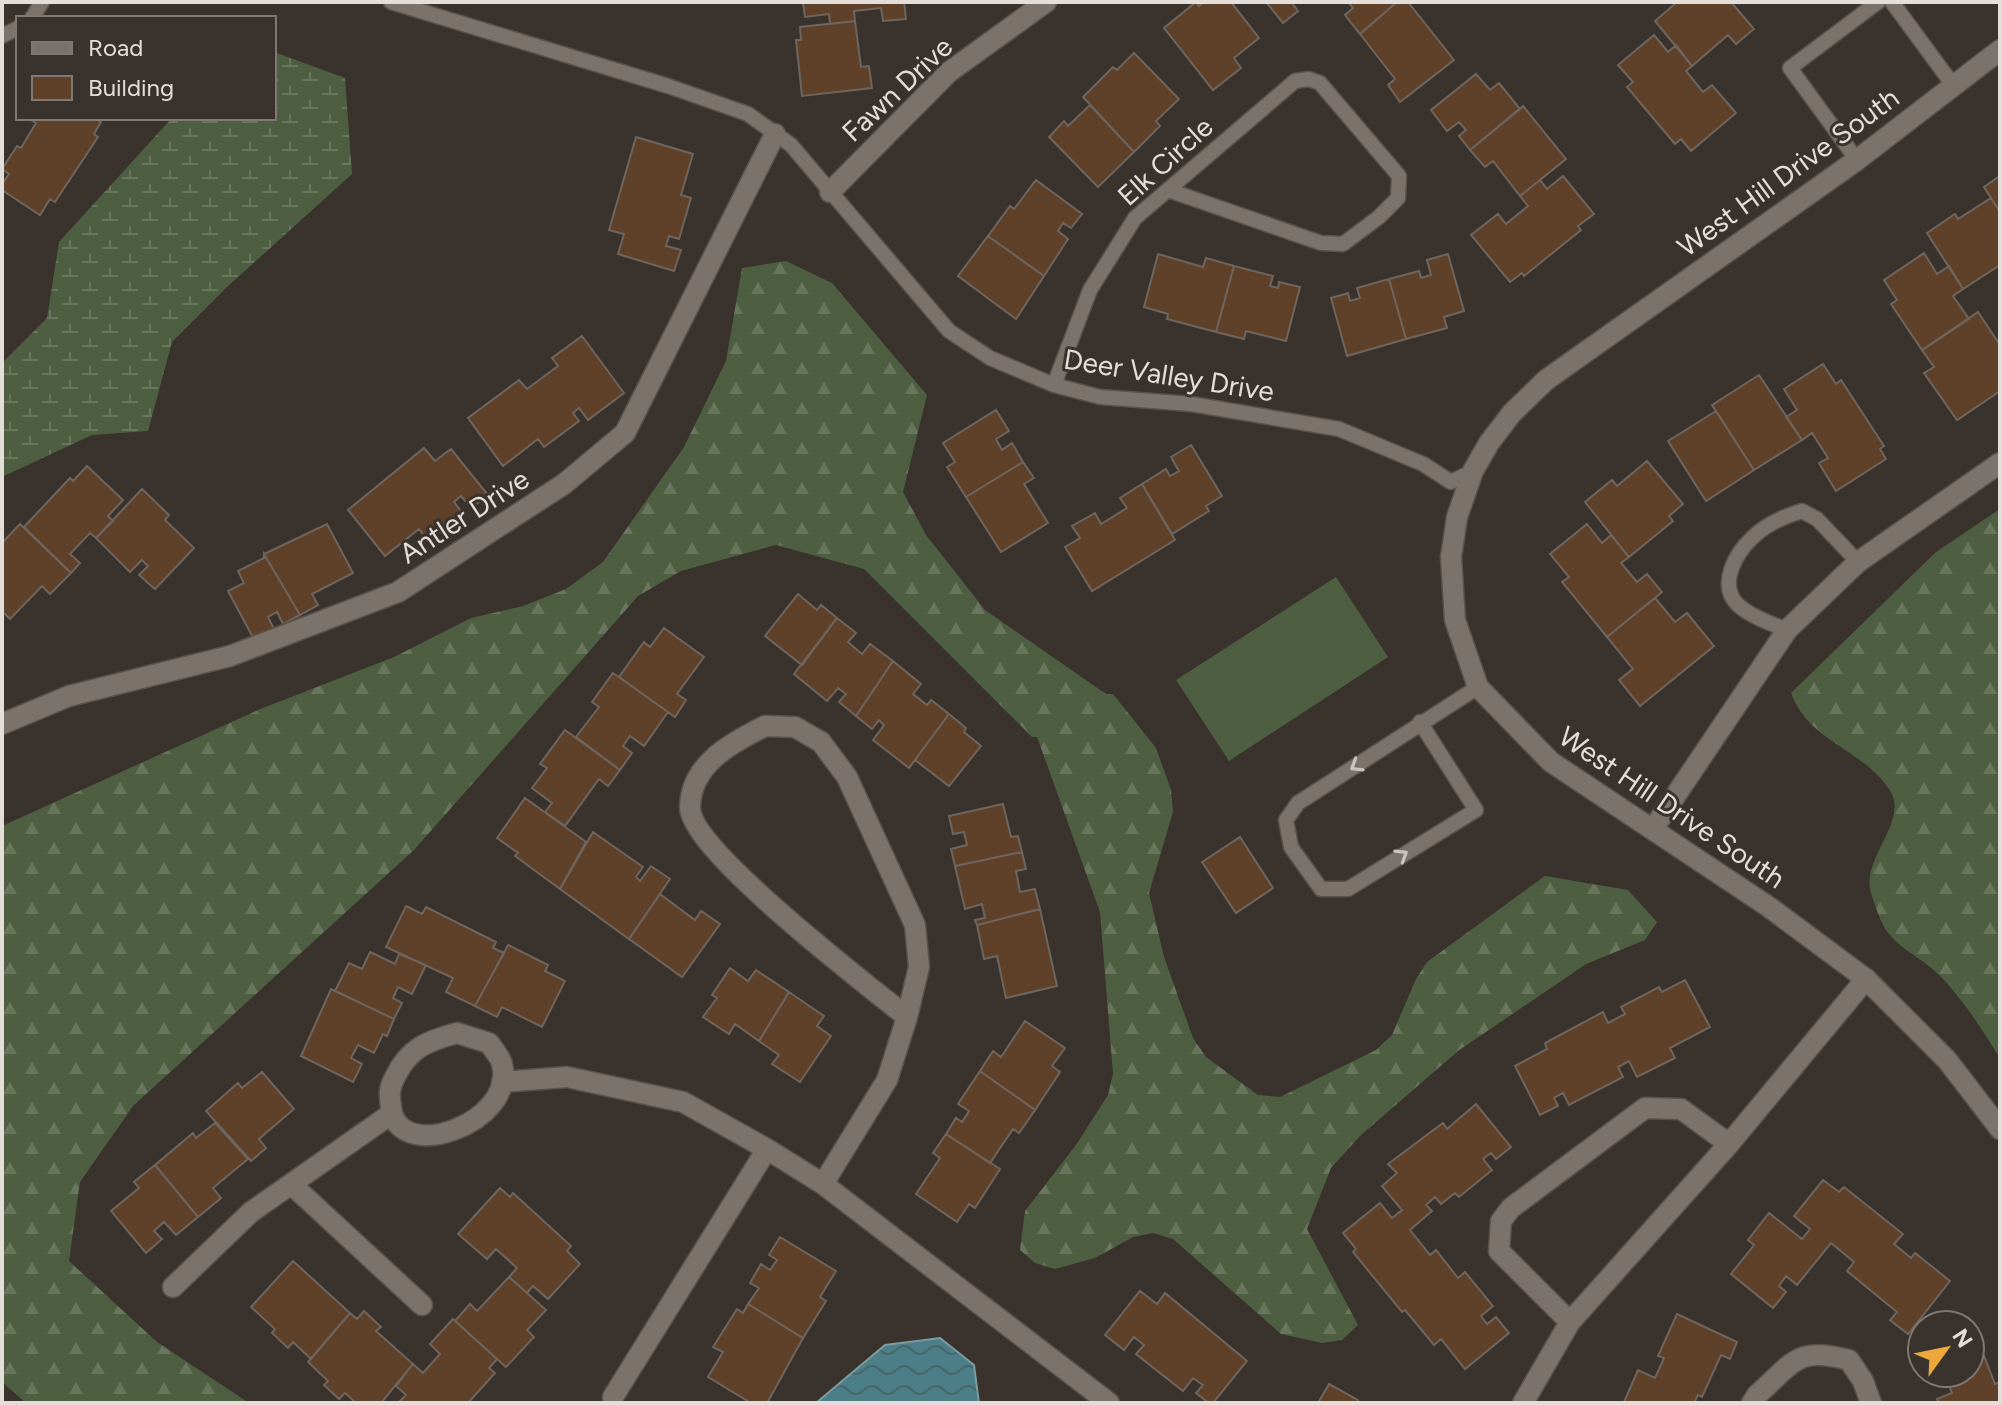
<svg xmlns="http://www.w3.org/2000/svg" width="2002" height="1405" font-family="Figtree,sans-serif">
	<defs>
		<pattern id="forest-firs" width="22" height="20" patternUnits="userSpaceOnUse" patternTransform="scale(2)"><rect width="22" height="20" fill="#4e5f41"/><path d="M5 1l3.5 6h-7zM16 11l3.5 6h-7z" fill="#67765c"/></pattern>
		<pattern id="wetland-marsh" width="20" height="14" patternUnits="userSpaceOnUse" patternTransform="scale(2)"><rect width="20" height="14" fill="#4e5f41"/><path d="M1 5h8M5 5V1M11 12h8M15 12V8" fill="none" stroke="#67765c"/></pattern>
		<pattern id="water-waves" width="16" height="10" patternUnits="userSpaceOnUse" patternTransform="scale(2)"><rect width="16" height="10" fill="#4c7e87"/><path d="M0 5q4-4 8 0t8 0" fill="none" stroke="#49666b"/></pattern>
	</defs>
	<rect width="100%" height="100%" fill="#3a322c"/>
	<path fill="url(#forest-firs)" d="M786 261 832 283 927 395 903 492 926 535 985 610 1106 694H1113L1156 748 1171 790 1173 812 1149 893 1164 957 1193 1038 1206 1057 1258 1095 1280 1097 1376 1050 1392 1035 1416 979 1427 962 1545 876 1628 890 1657 922 1645 940 1586 964 1458 1051 1360 1136 1331 1168 1307 1229 1358 1325 1342 1340 1322 1343 1281 1334 1173 1239 1153 1233 1133 1237 1095 1258 1055 1269 1035 1263 1020 1250 1025 1211 1076 1145 1108 1095 1113 1074 1100 912 1037 737H1032L864 569 776 545 681 571 638 596 414 850 133 1106 80 1182 69 1261 157 1342 249 1403H26L2 1382V826L258 710 394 657 471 618 523 606 566 589 603 562 684 447 726 361 742 268Z
		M2000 509V1058C1987 1038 1974 1016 1959 998 1951 987 1940 975 1930 967 1914 954 1895 945 1884 927 1879 917 1874 903 1871 893 1860 859 1911 820 1889 789 1860 747 1809 742 1791 693L1936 552Z"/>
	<path fill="url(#wetland-marsh)" d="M274 52 345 78 352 174 226 288 172 342 148 431 92 435 2 477V363L47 318 59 242 172 118H274Z"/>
	<path fill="#4e5f41" d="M1336 577 1388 657 1229 761 1176 680Z"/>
	<path fill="url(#water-waves)" stroke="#7a9ba0" stroke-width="2" d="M940 1338 974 1365 979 1403H816L885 1345Z"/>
	<path fill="#5f4129" stroke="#6e655e" stroke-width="2" d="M803 2H904L906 19 883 21 881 8 854 11 855 21 830 24 829 14 805 17Z
		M1196 2 1199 6 1204 2H1231L1259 38 1234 58 1241 68 1213 90 1164 28Z
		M1266 2H1294L1292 3 1298 11 1283 23Z
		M1348 2H1397L1360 34 1345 15 1353 8Z
		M1397 2H1408L1454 60 1400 102 1388 85 1395 79 1360 34Z
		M1677 2H1731L1754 29 1736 44 1728 35 1692 66 1655 21Z
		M855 21 861 67 869 66 872 88 802 96 796 40H801L800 27Z
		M1654 35 1668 52 1676 45 1692 66 1686 71 1703 92 1712 85 1736 113 1691 151 1681 139 1675 144 1627 87 1633 82 1618 65Z
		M1134 53 1179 99 1156 121 1160 126 1134 152 1083 97 1113 67 1117 70Z
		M1476 74 1490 90 1499 83 1520 109 1470 150 1459 136 1466 130 1459 122 1447 131 1431 110Z
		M1090 105 1134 152 1098 187 1049 137 1064 121 1068 126Z
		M1523 106 1566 159 1520 196 1493 161 1485 167 1470 150Z
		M33 118H94L101 122 94 134 98 137 55 202 50 199 40 215 2 190V184L9 174 2 169 17 146 21 148 36 123 31 120Z
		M636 137 693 154 681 195 691 198 679 239 669 236 666 246 681 250 674 271 618 254 624 234 609 230Z
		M1563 176 1594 214 1578 226 1581 230 1524 276 1522 273 1510 282 1471 235 1498 214 1506 224 1528 206 1520 196 1540 180 1547 189Z
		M2000 176V212L1984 187Z
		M1036 180 1082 214 1071 228 1063 223 1058 231 1068 239 1044 276 988 236 1010 206 1014 209Z
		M1991 198 2000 212V265L1963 289 1927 233 1955 214 1958 219Z
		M988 236 1044 276 1016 319 958 276Z
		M1924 253 1937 274 1949 266 1963 289 1953 296 1969 319 1922 350 1891 304 1897 300 1884 280Z
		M1158 254 1203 267 1206 258 1234 266 1216 332 1167 319 1168 314 1144 307Z
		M1448 254 1464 311 1444 317 1447 328 1406 339 1389 279 1419 271 1421 278 1431 275 1427 260Z
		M1234 266 1273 276 1270 286 1278 288 1279 282 1300 287 1286 341 1246 331 1244 339 1216 332Z
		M1389 279 1406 339 1347 356 1331 298 1348 293 1350 301 1360 298 1357 288Z
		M1978 312 2000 345V391L1957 420 1924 373 1934 367 1922 350Z
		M582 336 624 393 588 420 579 408 573 413 579 421 544 447 538 439 503 466 468 418 519 380 527 389 558 366 552 358Z
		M1823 364 1836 384 1841 380 1884 446 1880 449 1886 459 1836 491 1819 463 1828 458 1812 433 1802 440 1786 417 1797 410 1784 389Z
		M1759 375 1802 440 1754 470 1712 405Z
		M996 410 1009 431 996 439 1002 450 1012 443 1023 462 966 497 947 467 955 462 943 443Z
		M1716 411 1754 470 1706 501 1668 441Z
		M1191 445 1222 496 1206 506 1209 511 1172 534 1142 484 1166 469 1170 476 1179 471 1171 457Z
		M424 448 435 461 451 449 488 495 471 508 461 496 454 502 461 511 426 539 419 529 385 556 348 510Z
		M1647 461 1683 504 1669 516 1673 521 1629 557 1585 502 1612 480 1617 486Z
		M1023 462 1034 478 1024 484 1048 523 1001 552 966 497Z
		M87 466 123 500 108 516 113 521 96 538 90 533 70 554 80 563 71 573 24 527 70 478 73 481Z
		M1142 484 1175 540 1092 591 1065 547 1080 538 1072 526 1095 513 1101 524 1127 508 1120 498Z
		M142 489 169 515 165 520 194 548 155 589 139 575 148 566 142 560 130 572 96 538Z
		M20 524 71 573 50 594 42 586 10 619 2 611V543Z
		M327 524 353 573 312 594 318 605 300 615 264 554Z
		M1587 524 1602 543 1611 535 1629 557 1621 563 1637 582 1647 574 1662 592 1607 637 1562 582 1569 577 1550 554Z
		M264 554 300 615 283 624 277 612 268 617 277 635 257 645 228 591 244 583 238 571 264 558Z
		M798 594 817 610 821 605 837 618 802 665 765 636Z
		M1655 598 1675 622 1687 613 1714 646 1640 706 1619 680 1633 669 1607 637Z
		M837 618 856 633 848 642 862 654 870 644 893 661 856 716 839 702 846 694 838 688 827 701 794 674Z
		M664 628 704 657 677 694 686 700 675 717 619 677 644 642 650 647Z
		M893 661 921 684 913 694 927 705 931 700 949 714 909 768 873 740 884 725 879 720 872 729 856 716Z
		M613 673 668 712 644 746 630 736 623 746 632 753 620 770 576 737 599 707 592 702Z
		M949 714 966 728 964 732 981 746 949 786 915 760Z
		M565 730 620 770 608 786 599 779 565 826 545 812 552 803 532 788 547 768 540 764Z
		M525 798 586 842 560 889 515 856 518 853 497 838Z
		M1003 804 1011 837 1018 836 1022 852 955 866 951 849 967 845 964 832 953 834 949 816Z
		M593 832 643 867 636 877 640 881 651 866 670 879 629 939 560 889Z
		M1240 837 1273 888 1236 913 1202 862Z
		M1022 852 1026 869 1016 871 1020 892 1035 889 1040 909 977 925 975 920 985 918 982 904 965 909 955 866Z
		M660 894 695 920 701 911 720 924 682 977 629 939Z
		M406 906 422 914 426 907 496 942 493 948 504 953 475 1006 446 992 453 978 386 947Z
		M1040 909 1057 986 1006 998 997 956 984 959 977 925Z
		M508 945 548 965 545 971 565 981 542 1027 502 1007 497 1017 475 1006Z
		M370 952 395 964 399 954 426 965 412 994 398 987 393 998 402 1003 394 1019 335 991 349 963 362 969Z
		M730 968 748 981 756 970 789 992 759 1041 735 1024 729 1034 703 1017 717 998 712 995Z
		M1685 980 1710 1027 1670 1048 1675 1058 1637 1077 1629 1061 1618 1067 1623 1077 1569 1105 1563 1093 1554 1098 1558 1106 1540 1115 1515 1066 1547 1049 1545 1043 1603 1012 1608 1023 1625 1014 1621 1007 1659 987 1662 992Z
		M331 989 394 1019 387 1036 383 1034 374 1053 358 1045 351 1058 362 1064 353 1082 301 1056Z
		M789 992 824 1016 817 1026 831 1036 800 1082 772 1064 779 1055 759 1041Z
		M1025 1021 1065 1048 1052 1066 1060 1072 1035 1110 980 1071 993 1051 1001 1057Z
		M980 1071 1035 1110 1019 1133 1013 1129 990 1163 946 1134 956 1118 962 1122 969 1111 958 1104Z
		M262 1072 294 1109 259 1139 266 1148 251 1161 206 1111 238 1083 242 1088Z
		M1476 1104 1511 1147 1496 1159 1491 1153 1483 1159 1492 1170 1459 1197 1455 1193 1441 1204 1435 1197 1426 1205 1432 1211 1410 1230 1430 1255 1436 1250 1458 1278 1465 1272 1493 1306 1481 1316 1487 1324 1496 1317 1509 1333 1465 1369 1441 1339 1434 1345 1405 1310 1402 1312 1353 1252 1356 1249 1343 1233 1380 1203 1392 1218 1402 1210 1382 1186 1397 1173 1388 1164 1443 1123 1447 1129Z
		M215 1123 248 1159 213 1188 221 1198 198 1217 155 1165 193 1133 196 1138Z
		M946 1134 1000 1169 975 1208 969 1204 957 1222 916 1194 940 1158 933 1153Z
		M155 1165 198 1217 176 1235 164 1222 154 1231 162 1239 146 1253 111 1211 139 1188 134 1182Z
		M1823 1180 1839 1192 1844 1187 1903 1234 1894 1244 1911 1258 1915 1253 1950 1281 1908 1334 1890 1320 1897 1312 1847 1271 1854 1262 1831 1243 1797 1285 1786 1276 1779 1286 1786 1292 1773 1308 1731 1274 1754 1245 1748 1240 1769 1213 1802 1239 1810 1229 1794 1216Z
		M500 1188 510 1197 513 1193 571 1246 567 1251 580 1264 548 1299 533 1286 527 1293 509 1277 517 1268 496 1249 487 1259 458 1234Z
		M780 1237 836 1271 820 1297 826 1301 803 1338 748 1304 759 1288 750 1283 761 1264 770 1270 777 1260 769 1255Z
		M293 1261 350 1313 311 1359 293 1342 288 1348 272 1333 275 1329 251 1307Z
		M509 1277 546 1310 527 1330 534 1337 506 1367 455 1321 470 1304 477 1311Z
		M1140 1291 1157 1304 1165 1293 1247 1361 1213 1403H1209L1196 1393 1203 1385 1193 1378 1183 1391 1136 1354 1144 1345 1134 1337 1124 1350 1105 1335Z
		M748 1304 803 1338 767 1403H751L708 1377 723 1352 713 1347 737 1309 743 1313Z
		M364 1311 381 1327 376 1331 413 1364 381 1403H356L345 1393 339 1399 324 1385 328 1381 308 1362 350 1313 357 1319Z
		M1677 1314 1737 1342 1730 1359 1721 1355 1702 1397 1698 1395 1694 1403 1624 1402 1638 1370 1655 1378 1664 1358 1658 1356Z
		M453 1319 497 1359 489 1368 495 1373 468 1403H398L406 1395 396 1386 413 1364 423 1373 440 1354 430 1344Z
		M1981 1348 1995 1384 2000 1382V1403H1939L1937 1399 1952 1393 1944 1373H1970V1352Z
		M1329 1384 1358 1400 1356 1403H1318Z"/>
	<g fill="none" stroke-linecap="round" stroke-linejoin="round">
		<g stroke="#58514c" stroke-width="17">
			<path id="lane" d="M391 2 668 86 748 114 791 145 949 331 990 358 1054 385 1100 397 1191 404 1339 429 1423 464 1451 482 1473 471
				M1892 2 1953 85
				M32 18 42 2
				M2 36 18 28
				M1857 160 1790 68 1878 2
				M1054 385 1090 290 1135 218 1295 81 1309 79 1320 83 1399 176 1398 198 1379 217 1343 244 1321 243 1168 190
				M1787 630C1770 623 1751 617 1737 604 1718 584 1736 553 1752 538 1765 525 1785 516 1802 511L1817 519 1858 562
				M1420 722 1476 810 1348 889H1321L1291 847 1286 820 1298 803 1478 687"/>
		</g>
		<g stroke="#58514c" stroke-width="23">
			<path id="street" d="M830 192 949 72 1046 2
				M2 724 69 696 230 656 398 592 564 484 625 433 775 134
				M765 726 795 727 821 742 847 777 915 925 919 967 907 1017C869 986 690 850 690 807 691 764 731 743 765 726Z
				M1653 829 1787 630 1858 562 2000 463
				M457 1033 489 1043C493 1049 501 1058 502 1064 517 1123 397 1166 391 1107 389 1094 389 1088 395 1077 409 1048 427 1041 457 1033Z
				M502 1082 567 1077 683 1102 767 1149 823 1184 1109 1403
				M291 1184 422 1305
				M823 1184 887 1080 907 1017
				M173 1287 251 1212 391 1114
				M1570 1322 1499 1251 1501 1221 1511 1208 1645 1108 1681 1109 1729 1144
				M613 1397 767 1149
				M1523 1403 1570 1322 1729 1144 1866 979
				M1752 1403 1757 1395C1794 1362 1797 1346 1849 1360L1863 1381 1871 1403"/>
		</g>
		<g stroke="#58514c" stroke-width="23">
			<path id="secondary" d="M2000 50 1857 160 1546 380 1512 413 1489 443 1473 471 1457 517 1451 557 1455 620 1478 687 1551 762 1769 907 1866 979 1947 1060 2000 1129"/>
		</g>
		<use href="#lane" stroke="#7b726b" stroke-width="14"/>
		<use href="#street" stroke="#7b726b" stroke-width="20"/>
		<use href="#secondary" stroke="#7b726b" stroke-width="20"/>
	</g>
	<defs><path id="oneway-chevron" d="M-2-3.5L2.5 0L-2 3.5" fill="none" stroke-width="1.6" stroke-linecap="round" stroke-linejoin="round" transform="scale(2)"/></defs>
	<g stroke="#cac3bf">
		<use href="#oneway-chevron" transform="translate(1356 766) rotate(148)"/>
		<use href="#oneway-chevron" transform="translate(1402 855) rotate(-32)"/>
	</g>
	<g text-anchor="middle" stroke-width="6" stroke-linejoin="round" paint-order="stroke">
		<g font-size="28" fill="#e4dedb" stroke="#3a322c">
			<text transform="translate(897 89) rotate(-43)" y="10">Fawn Drive</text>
			<text transform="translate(1165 161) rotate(-42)" y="10">Elk Circle</text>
			<text transform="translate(1788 172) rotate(-36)" y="10">West Hill Drive South</text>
			<text transform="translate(1169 375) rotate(9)" y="10">Deer Valley Drive</text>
			<text transform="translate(464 516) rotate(-33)" y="10">Antler Drive</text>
			<text transform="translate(1672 807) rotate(34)" y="10">West Hill Drive South</text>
		</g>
	</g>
	<rect width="2002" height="1405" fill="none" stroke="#e4dedb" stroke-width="8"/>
	<rect x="16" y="16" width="260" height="104" fill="#3a322c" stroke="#7e7772" stroke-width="2"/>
	<rect x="32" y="42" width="40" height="12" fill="#7b726b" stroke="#7e7772" stroke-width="2"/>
	<text x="88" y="56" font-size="24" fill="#e4dedb">Road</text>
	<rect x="32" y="76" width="40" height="24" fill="#5f4129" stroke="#7e7772" stroke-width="2"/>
	<text x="88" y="96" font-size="24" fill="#e4dedb">Building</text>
	<g transform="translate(1946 1349) rotate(57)"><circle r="38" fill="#3a322c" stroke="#7e7772" stroke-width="2"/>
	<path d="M0-6L14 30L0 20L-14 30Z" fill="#eda83b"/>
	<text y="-12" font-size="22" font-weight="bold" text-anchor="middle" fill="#e4dedb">N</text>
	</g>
</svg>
